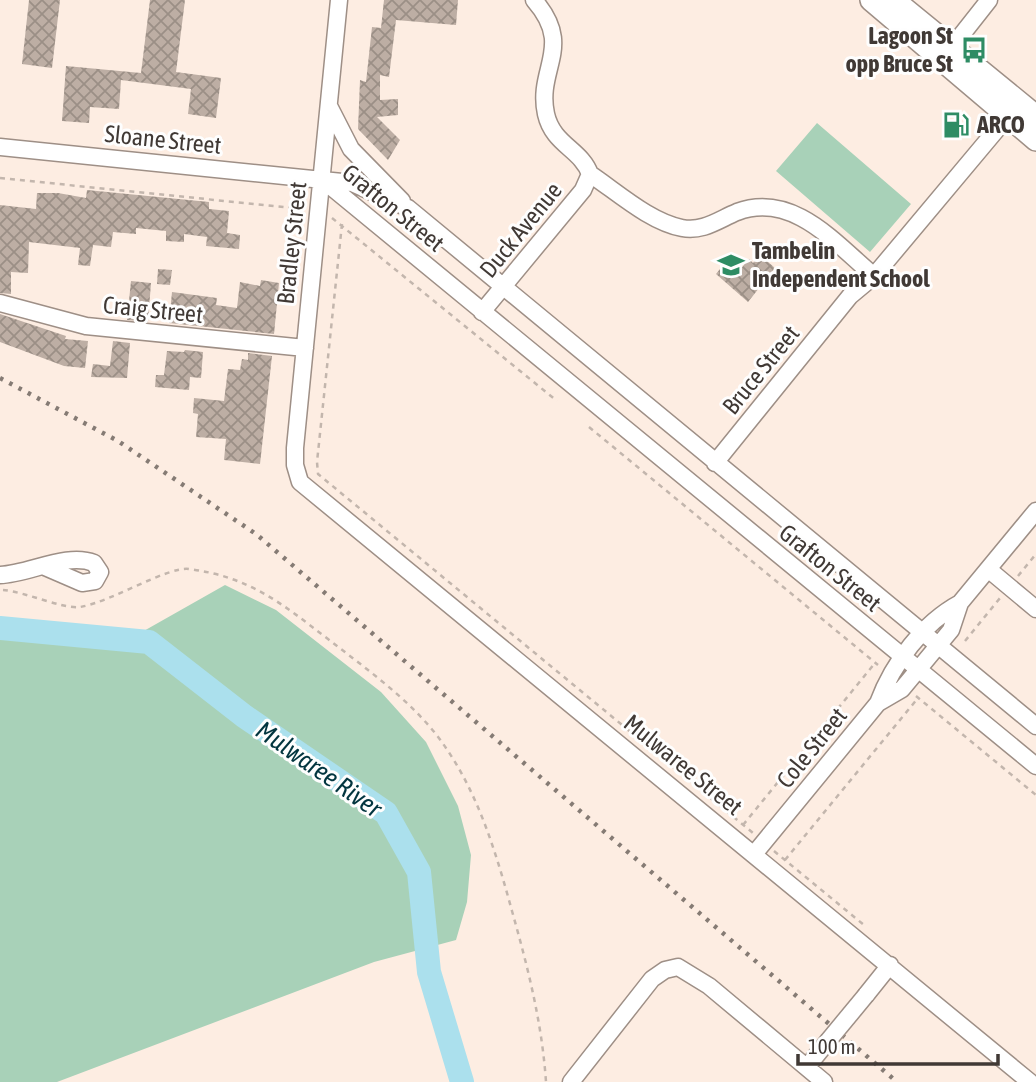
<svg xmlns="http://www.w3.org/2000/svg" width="1036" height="1082" font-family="'Asap Condensed',sans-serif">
	<defs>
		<pattern id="building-cross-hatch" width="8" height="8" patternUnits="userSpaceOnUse" patternTransform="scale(1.75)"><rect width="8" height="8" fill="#bdaea4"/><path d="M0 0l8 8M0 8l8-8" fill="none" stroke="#9b8f86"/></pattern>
	</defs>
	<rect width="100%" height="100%" fill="#fdede2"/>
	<path fill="#a8d1b8" d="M817 123 911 204 870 252 776 171Z
		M225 585 276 610 381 692 426 742 458 806 471 855 467 902 456 940 374 962 57 1082H0V637L119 645Z"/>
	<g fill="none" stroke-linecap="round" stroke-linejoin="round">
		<path stroke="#abe0ed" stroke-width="24" d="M0 628 149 642 244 716 386 813 419 872 429 972 462 1082"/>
	</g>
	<path fill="url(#building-cross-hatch)" d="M29 0H60L52 68 22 64Z
		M150 0H185L176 72 221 78 216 118 188 114 191 89 121 80 119 109 90 107 89 123 62 121 66 66 141 73Z
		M384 0H458L456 25 396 20 389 77 380 75V100L398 99V115L377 117 400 140 388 160 358 129 360 80 366 82 372 27 381 28Z
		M87 190 209 202V209L229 211 227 233 240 235 239 249 206 246 207 237 184 234V242L166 241V231L136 228V234L113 232 111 247 93 245 90 266 78 265 80 248 29 242 28 273 11 272V294L0 293V205L36 209 37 193H58L86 198Z
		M760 255 775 268 748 302 716 274 727 260 739 271 749 259 753 263Z
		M158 269 172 270 170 285 157 284Z
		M261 280 279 283 274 334 169 323 172 292 217 298 216 305 237 308 240 282 260 286Z
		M131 281 151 283 148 322 127 320Z
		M0 314 66 336 65 339 88 341 85 368 64 366 0 342Z
		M113 341 130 343 127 378 91 377 93 364 110 366Z
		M185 350 203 352 201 378 190 377 189 390 155 387 156 375H164L167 351 184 352Z
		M248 353 272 356 260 464 224 460 226 439 196 437 198 414 193 413 194 398 224 401 228 369 240 370 242 359 248 360Z"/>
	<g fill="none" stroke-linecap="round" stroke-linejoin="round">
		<g stroke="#9e8f86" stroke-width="19">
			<path id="minor" d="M339 0 295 448V465L300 482 1030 1082
				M534 0C575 47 536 68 546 114 553 145 581 149 590 174 617 192 650 222 682 228 703 232 718 220 737 212 793 191 836 244 874 276
				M952 47 989 0
				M329 106 351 149 402 201
				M0 147 352 183 408 208 1036 726
				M324 181 1036 766
				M0 303 86 326 305 348
				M482 312 583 190 590 174
				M715 463 850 296 874 276 1008 116
				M988 569 1036 609
				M0 575C29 574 67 552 94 563L100 572 95 581 82 583 45 567
				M878 703 902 689 951 630 960 603 1036 511
				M755 853 878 703C893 663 923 623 960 603
				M866 995 890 965
				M807 1067 828 1041
				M571 1082 652 979 665 970 678 967 709 986 824 1082"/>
		</g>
		<g stroke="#9e8f86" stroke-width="24">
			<path id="major" d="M871 0 1036 140
				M894 0 1036 116"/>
		</g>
		<path stroke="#c3b6ad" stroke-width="2.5" stroke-dasharray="5 5" stroke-linecap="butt" d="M0 178 303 209
			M332 218 557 401
			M342 224 317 462 318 474 753 833
			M589 427 878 665
			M1018 576 1036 554
			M3 590C26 592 62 609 80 607 111 602 168 566 189 569 250 577 281 603 328 639 365 668 405 696 435 733 476 785 495 849 512 911 528 968 542 1023 546 1082
			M965 641 1000 598
			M916 696 1036 795
			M743 825 875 663
			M774 851 864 925
			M785 860 918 698"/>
		<use href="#minor" stroke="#fff" stroke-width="16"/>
		<use href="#major" stroke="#fff" stroke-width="21"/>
		<path stroke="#857b74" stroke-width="4.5" stroke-dasharray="3.5 7" stroke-linecap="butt" d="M0 378 118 441 256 534 897 1082"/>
		<g stroke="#9e8f86" stroke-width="19" stroke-linecap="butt">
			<path id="minor-bridge" d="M828 1041 866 995"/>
		</g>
		<use href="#minor-bridge" stroke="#fff" stroke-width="16"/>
	</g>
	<defs>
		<g id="bus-bare" transform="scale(2.1)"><path d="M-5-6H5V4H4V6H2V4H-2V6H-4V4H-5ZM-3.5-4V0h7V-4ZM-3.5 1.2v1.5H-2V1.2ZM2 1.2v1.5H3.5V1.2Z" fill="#2e8c64" stroke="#fefefe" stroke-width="2.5" paint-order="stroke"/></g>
		<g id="fuel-bare" transform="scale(2.1)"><path d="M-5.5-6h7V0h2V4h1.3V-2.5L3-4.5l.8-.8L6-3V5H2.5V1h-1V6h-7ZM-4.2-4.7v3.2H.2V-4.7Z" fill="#2e8c64" stroke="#fefefe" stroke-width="2.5" paint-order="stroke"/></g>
		<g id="school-bare" transform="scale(2.1)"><path d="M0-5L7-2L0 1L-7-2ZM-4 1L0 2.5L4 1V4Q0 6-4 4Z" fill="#2e8c64" stroke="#fefefe" stroke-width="2.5" paint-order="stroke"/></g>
	</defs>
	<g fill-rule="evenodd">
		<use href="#bus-bare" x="974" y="50"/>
		<use href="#fuel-bare" x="956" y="125"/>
		<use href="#school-bare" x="731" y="265"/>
	</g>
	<g text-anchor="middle" stroke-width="6" stroke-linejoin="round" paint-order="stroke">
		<g font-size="24" font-weight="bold" fill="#403935" stroke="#fefefe" text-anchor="start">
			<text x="953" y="44" text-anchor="end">Lagoon St<tspan x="953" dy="28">opp Bruce St</tspan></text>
			<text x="977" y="133">ARCO</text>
			<text x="752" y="259">Tambelin<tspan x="752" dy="28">Independent School</tspan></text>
		</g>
		<g font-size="24" fill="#403935" stroke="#fefefe">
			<text transform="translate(163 140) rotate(6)" y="8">Sloane Street</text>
			<text transform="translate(393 208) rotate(39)" y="8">Grafton Street</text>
			<text transform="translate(521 230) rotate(-51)" y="8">Duck Avenue</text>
			<text transform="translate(292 243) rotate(-84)" y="8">Bradley Street</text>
			<text transform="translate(153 310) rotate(6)" y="8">Craig Street</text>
			<text transform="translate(761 370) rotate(-51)" y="8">Bruce Street</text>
			<text transform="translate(830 568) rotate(39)" y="8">Grafton Street</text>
			<text transform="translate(812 748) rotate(-51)" y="8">Cole Street</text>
			<text transform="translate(683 765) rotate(39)" y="8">Mulwaree Street</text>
		</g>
		<g font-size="26" font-style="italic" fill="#02353f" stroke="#fefefe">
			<text transform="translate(319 769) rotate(35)" y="9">Mulwaree River</text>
		</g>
	</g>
	<path d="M798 1054v10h200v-10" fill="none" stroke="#403935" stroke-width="3.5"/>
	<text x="808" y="1054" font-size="21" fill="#403935" stroke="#fefefe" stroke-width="5" paint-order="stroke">100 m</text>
</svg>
